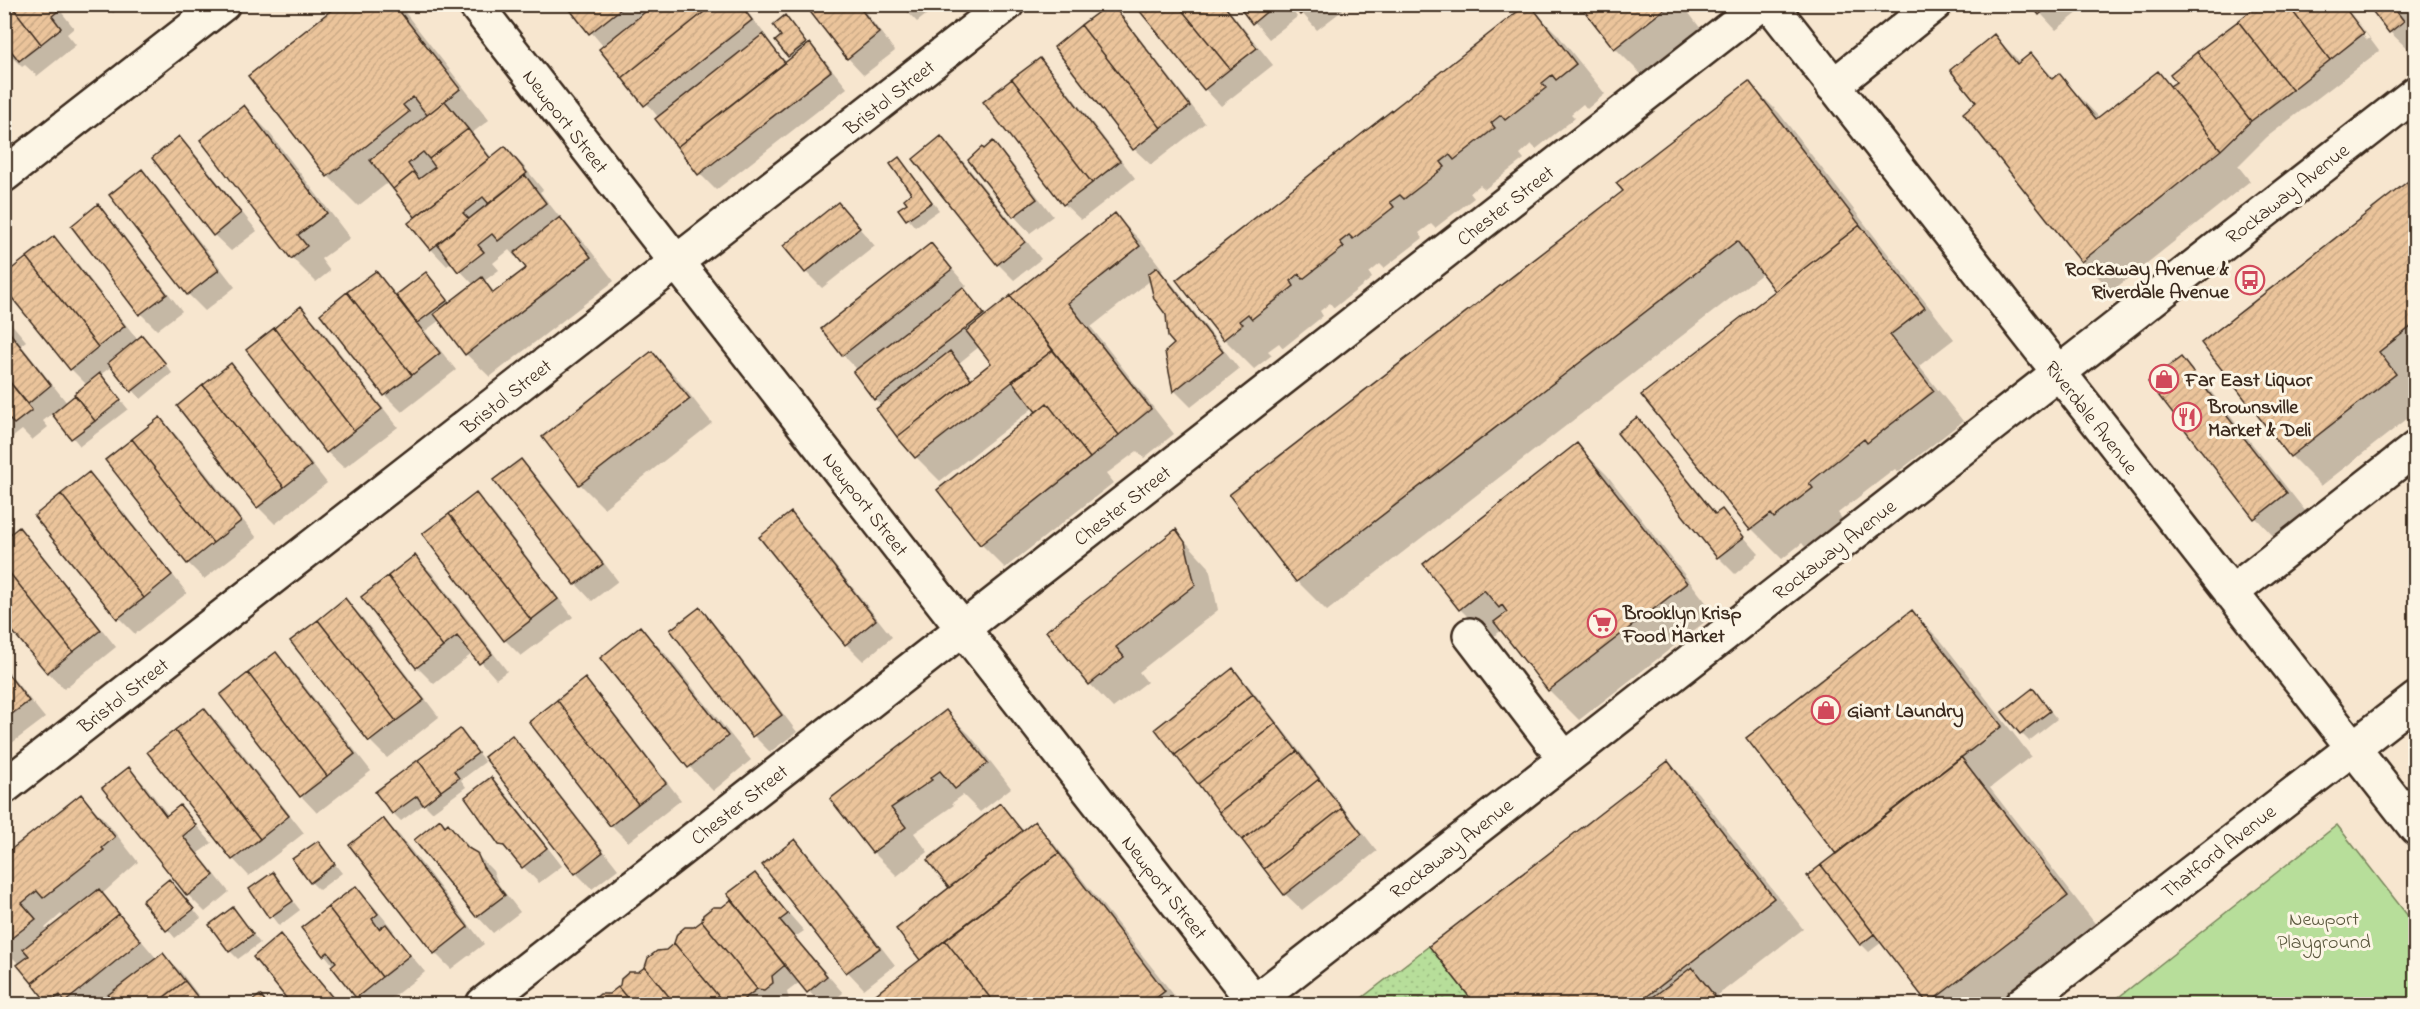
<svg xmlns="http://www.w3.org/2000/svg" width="2420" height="1009" font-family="'Indie Flower',sans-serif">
	<defs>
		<pattern id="garden-dots" width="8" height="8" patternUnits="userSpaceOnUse" patternTransform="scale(1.5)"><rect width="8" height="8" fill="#b7de9a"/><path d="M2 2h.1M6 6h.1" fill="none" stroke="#9ebf84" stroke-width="1.8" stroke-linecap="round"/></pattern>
		<pattern id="building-hatch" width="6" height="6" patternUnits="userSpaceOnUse" patternTransform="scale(1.5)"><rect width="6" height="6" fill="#ebc49b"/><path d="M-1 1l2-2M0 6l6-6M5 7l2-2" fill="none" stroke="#caa985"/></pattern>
	</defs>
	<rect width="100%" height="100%" fill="#f7e6cf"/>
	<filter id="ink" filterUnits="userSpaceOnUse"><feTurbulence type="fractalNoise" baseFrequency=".0167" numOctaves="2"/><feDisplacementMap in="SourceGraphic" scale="12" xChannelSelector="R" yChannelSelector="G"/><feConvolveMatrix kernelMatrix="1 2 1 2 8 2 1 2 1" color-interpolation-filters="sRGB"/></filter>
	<g filter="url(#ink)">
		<path fill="#b7de9a" stroke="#79845c" stroke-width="1.5" d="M2337 825 2415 925V1004H2110Z"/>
		<path fill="url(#garden-dots)" stroke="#79845c" stroke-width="1.5" d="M1429 946 1475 1004H1354Z"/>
		<path fill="#0003" fill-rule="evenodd" d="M4 4H55L74 28 67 34 76 45 37 76 25 65 22 67 4 49Z
			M104 4H125L113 13Z
			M342 4H397L403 10 489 120 472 133 492 158 505 148 522 164 543 190 540 192 561 219 584 242 614 281 490 377 466 354 440 320 425 331 456 370 402 412 385 395 322 314 376 273 398 296 426 274 451 303 474 285 452 262 447 266 431 249 410 223 417 217 389 182 358 206 328 176ZM509 250 515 257 517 255 528 268 496 293 484 281 499 270 493 263Z
			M567 4H741L767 37 765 39 787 63 792 59 789 56 783 36 785 17 809 46 826 62 847 88 716 190 700 174 659 118 602 49 604 47Z
			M806 4H859L895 51 864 75 848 58Z
			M900 4H940L917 22Z
			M1136 4H1224L1273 65 1221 106 1205 89Z
			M1239 4H1288L1297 17 1269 39Z
			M1294 4H1338L1343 10 1317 30Z
			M1580 4H1682L1704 33 1645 78 1615 48Z
			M2032 4H2081L2084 8 2056 30Z
			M2085 4H2100L2092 11Z
			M2340 4 2367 40 2370 38 2344 4 2379 51 2267 137 2238 166 2250 181 2112 291 2082 261 1978 102 1994 36 2021 63 2031 55 2055 79 2059 75 2100 118 2157 73 2172 87Z
			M2369 4H2416V57L2390 32Z
			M1110 5 1127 22 1205 123 1151 165 1134 149Z
			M1528 5 1558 35 1605 94 1587 109 1583 104 1571 114 1575 118 1536 149 1531 144 1520 154 1524 159 1485 189 1480 185 1470 193 1474 198 1435 228 1431 224 1419 233 1423 238 1384 268 1380 264 1369 273 1372 278 1334 308 1330 303 1320 311 1323 316 1283 348 1279 343 1268 351 1272 355 1254 369 1224 339 1178 280Z
			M1039 60 1056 76 1135 178 1081 220 1064 204Z
			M1749 83 1779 113 1954 339 1919 366 1963 421 1898 472 1895 469 1838 513 1842 519 1805 547 1802 543 1782 559 1752 529 1643 395 1777 291 1763 273 1327 611 1297 581 1625 192Z
			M244 107 268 131 350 238 321 259 330 271 316 282 292 258Z
			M179 138 196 155 257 231 231 251 214 235 154 158Z
			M941 138 958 155 1041 259 1014 280 998 264Z
			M993 143 1009 160 1053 216 1030 233 1014 216 984 151Z
			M899 159 939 210 915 227 900 209 909 203 913 194Z
			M141 171 158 188 235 287 205 311 188 294 111 195Z
			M2416 177V377L2407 383 2416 393V412L2321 486 2291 456Z
			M838 204 875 246 822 288 806 272Z
			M98 206 114 223 182 311 157 330 141 314Z
			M1115 215 1139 239 1163 270 1161 272 1173 285 1239 369 1191 407 1175 391 1167 352 1176 345 1168 314 1151 280 1091 327 1174 434 1144 458 1137 451 1106 474 1113 483 1005 568 981 544 1038 412 1034 407 940 481 916 457 882 406 875 399 858 370 843 355 931 245 967 286 963 290 987 316ZM980 346 993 363 973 379 959 363Z
			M54 238 70 254 138 340 150 345 172 373 141 399 112 366 100 375 128 409 80 446 53 413 43 421 48 427 32 440 22 430 4 444V315L26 341 21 345 67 403 87 385 71 369Z
			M301 308 318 325 398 427 344 468 327 452Z
			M652 353 676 377 712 423 604 508 580 484 544 437Z
			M2180 359 2204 383 2310 517 2279 542 2256 518 2150 383Z
			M231 365 247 382 327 483 275 524 258 507 179 406Z
			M160 419 177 436 257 538 204 579 188 563Z
			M1637 419 1653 435 1717 515 1721 511 1759 554 1735 574 1718 557 1619 433Z
			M1577 445 1607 475 1715 614 1579 720 1549 690 1502 630 1490 639 1460 609Z
			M520 461 537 477 618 581 592 601 576 584Z
			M89 474 106 490 187 593 135 634 119 618 36 516Z
			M476 495 492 511 573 617 521 656 505 640Z
			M790 514 807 530 892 637 863 661 846 644 761 537Z
			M19 529 35 546 116 647 64 689 48 672Z
			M1176 531 1209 567 1218 610 1139 672 1147 682 1113 708 1090 684Z
			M415 557 432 573 507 671 496 679 473 653 434 684 417 667 363 598Z
			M345 600 362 617 439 717 387 758 370 741 292 641Z
			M699 609 716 626 797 732 770 752 754 736 672 630Z
			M1912 612 1942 642 2031 756 1990 788 2097 926 1996 1004H1931L1882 942 1869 952 1861 944 1809 877 1838 854Z
			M640 628 664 652 751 760 713 791 690 767 602 658Z
			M276 654 292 670 371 771 317 813 301 796Z
			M4 667 45 718 4 749Z
			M1233 670 1249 686 1377 851 1302 910 1285 894Z
			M585 680 601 697 681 800 628 842 611 825 531 722Z
			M2033 690 2057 719 2029 741 2021 733Z
			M204 710 221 726 304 833 249 876 233 859Z
			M946 712 970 735 1011 788 980 812 963 795 952 803 954 805 914 833 928 852 897 876 873 852 832 799Z
			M512 737 528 754 618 869 592 889 576 873Z
			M467 739 485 762 461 780 466 787 432 812 424 804 401 821 393 813Z
			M1668 763 1698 793 1803 929 1718 995 1726 1004H1477L1431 946Z
			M128 769 145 785 169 816 180 807 212 843 198 853 229 892 205 912 188 895 104 788Z
			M491 779 507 795 562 866 539 883 501 844Z
			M81 796 105 820 138 862 102 894 157 959 163 955 180 971 205 1004H51L20 965 4 949V857ZM61 914 65 918 48 931 45 928Z
			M1000 805 1024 831 1034 823 1051 840 1181 1004H865L922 960 952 889Z
			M383 820 400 836 484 944 451 969 435 953Z
			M448 825 493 871 499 885 520 912 493 933 477 916 416 840Z
			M795 841 811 857 895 965 864 989 848 972 764 865Z
			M318 843 342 873 319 890 311 882Z
			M272 874 300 910 279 926 251 889Z
			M755 875 804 931 795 937 843 993 829 1004H821L800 982 787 992 789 1000 783 1004H593V1002L610 995 723 909 734 900Z
			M169 881 201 918 175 938 144 901Z
			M356 888 372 904 394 931 392 933 425 972 384 1004H365L303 928Z
			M233 909 260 943 238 959 230 951Z
			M280 936 297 953 339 1004H293L255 957Z"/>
		<path fill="url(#building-hatch)" stroke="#3b2a1e" stroke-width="1.5" d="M4 4H10L41 44 19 61 9 48 4 51Z
			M10 4H53L58 11 52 16 61 28 41 44Z
			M339 4H394L460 89 427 115 413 97 403 105 409 112 327 177 248 76Z
			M569 4H627L589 34 567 6Z
			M655 4H714L622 78 599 49Z
			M714 4H740L752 20 644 106 622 78Z
			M804 4H857L879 33 847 59Z
			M1109 4H1112L1190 106 1161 128 1081 25Z
			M1134 4H1177L1230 69 1204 90Z
			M1177 4H1223L1257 48 1230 69Z
			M1237 4H1276L1252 24Z
			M1292 4H1313L1300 15Z
			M1527 4H1530L1576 64 1556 80 1552 75 1542 83 1546 88 1505 120 1501 115 1491 123 1495 128 1454 160 1450 155 1441 162 1445 167 1404 199 1400 195 1390 202 1394 207 1353 239 1349 235 1340 242 1344 247 1303 279 1299 274 1291 281 1294 286 1252 319 1248 314 1239 321 1243 324 1223 340 1176 280Z
			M1579 4H1671L1614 49Z
			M2030 4H2051L2039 15Z
			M2259 4H2287L2330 60 2292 90 2238 21Z
			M2287 4H2342L2364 33 2330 60Z
			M2367 4H2406L2397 12 2404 21 2389 33Z
			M785 15 806 43 788 57 775 41 781 36 773 25Z
			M2238 21 2292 90 2251 121 2197 52Z
			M1081 25 1161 128 1133 150 1054 47Z
			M763 34 785 63 677 147 655 119Z
			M1994 34 2017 64 2031 53 2052 79 2059 73 2096 119 2158 71 2221 150 2081 262 1963 113 1976 102 1950 70Z
			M810 43 831 71 698 175 677 147Z
			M2197 52 2251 121 2221 150 2170 86 2176 82 2170 74Z
			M1040 58 1120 161 1092 183 1012 79Z
			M1012 79 1092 183 1063 205 983 102Z
			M1749 81 1860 225 1775 291 1737 241 1296 582 1229 495 1623 191 1616 183Z
			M445 101 468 129 429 159 423 152 408 164 414 172 393 189 370 160Z
			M244 105 327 213 298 235 307 246 291 259 200 140Z
			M468 129 490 158 415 217 393 189 414 172 419 179 435 167 429 159Z
			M179 136 241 213 213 236 152 158Z
			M941 136 1025 242 997 265 913 159Z
			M993 141 1037 199 1013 217 968 160 982 147 984 149Z
			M505 146 527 173 489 204 483 197 463 213 469 219 430 250 408 223Z
			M899 157 932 202 906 220 898 209 907 203 904 199 911 193 890 164Z
			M142 169 219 270 187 295 109 195Z
			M525 175 546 203 498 241 492 234 478 245 484 252 458 272 437 244Z
			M2416 175V323L2379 352 2396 374 2290 457 2201 343Z
			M838 202 860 228 805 273 783 246Z
			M98 204 167 294 139 315 71 226Z
			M1115 213 1140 246 1068 303 1151 409 1119 435 1010 296Z
			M560 217 591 257 465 355 434 314 482 277 493 293 526 268 514 253Z
			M1860 225 1925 308 1890 335 1934 391 1867 443 1864 439 1809 483 1813 488 1774 518 1771 514 1750 530 1641 395Z
			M54 236 125 326 98 347 27 257Z
			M931 243 952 269 842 356 821 329Z
			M27 257 98 347 70 370 4 288V275Z
			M1157 267 1223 352 1173 392 1165 352 1174 344 1168 337 1166 315 1154 299 1148 274Z
			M376 271 440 353 412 375 347 292Z
			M426 272 448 300 417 323 396 295Z
			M963 287 984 314 874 400 853 372Z
			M347 292 412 375 384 396 320 314Z
			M1010 296 1053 350 915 458 897 437 991 363 966 331Z
			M301 306 382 409 354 431 274 328Z
			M4 317 10 324 6 328 51 385 28 404 4 375Z
			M274 328 354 431 326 453 246 350Z
			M142 335 166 364 131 392 108 363Z
			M1053 350 1119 435 1090 458 1047 403 1036 412 1012 381Z
			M652 351 690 399 579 485 542 437Z
			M950 351 971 379 897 437 876 409Z
			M2181 357 2287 493 2254 519 2148 382Z
			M231 363 311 466 284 487 203 385Z
			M100 373 121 400 95 421 74 394Z
			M4 375 32 410 14 424 4 414Z
			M203 385 284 487 257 508 177 406Z
			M75 395 95 421 71 439 52 414Z
			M1047 403 1090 458 980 545 937 490Z
			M160 417 241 521 213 543 132 439Z
			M1637 417 1715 514 1722 509 1744 537 1717 558 1617 433Z
			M132 439 213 543 187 564 105 460Z
			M1577 443 1687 583 1548 691 1494 622 1507 612 1502 605 1499 608 1484 590 1459 610 1423 564Z
			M521 459 603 564 575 585 493 480Z
			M89 472 172 575 144 598 61 494Z
			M476 493 558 599 531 620 449 514Z
			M61 494 144 598 117 619 34 516Z
			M791 512 876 620 845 645 759 537Z
			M449 514 531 620 504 641 422 534Z
			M19 527 101 630 73 652 4 566V539Z
			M1176 529 1185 542 1195 585 1116 647 1124 657 1089 685 1046 631Z
			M415 555 492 654 479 664 457 636 443 647 388 576Z
			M4 566 73 652 47 673 4 621Z
			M388 576 443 647 416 668 361 597Z
			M345 598 424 700 396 721 318 620Z
			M700 607 782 715 752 737 670 630Z
			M1912 610 2002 726 1836 854 1746 738Z
			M318 620 396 721 369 742 290 641Z
			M640 626 728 736 688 768 600 658Z
			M276 652 355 754 327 776 248 673Z
			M1233 668 1253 694 1175 755 1155 729Z
			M4 669 29 701 4 720Z
			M248 673 327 776 300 797 220 695Z
			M585 678 666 783 638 804 557 700Z
			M2033 688 2050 711 2020 734 2002 712Z
			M1253 694 1276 723 1198 784 1175 755Z
			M557 700 638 804 610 826 529 722Z
			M204 708 289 816 260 839 175 730Z
			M946 710 988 763 955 789 940 771 930 778 932 780 891 808 906 827 872 853 830 799Z
			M1276 723 1297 751 1219 812 1198 784Z
			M460 729 478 753 454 771 459 778 441 791 418 760Z
			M175 730 260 839 232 860 147 752Z
			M512 735 603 852 575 874 484 757Z
			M1297 751 1319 779 1242 840 1219 812Z
			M1961 757 2068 896 1928 1004 1821 865Z
			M418 760 441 791 423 805 417 796 392 814 375 792Z
			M1668 761 1774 898 1637 1004H1475L1429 946Z
			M129 767 166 816 180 805 196 825 183 836 214 875 187 896 102 788Z
			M491 777 547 848 522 868 504 846 499 845 465 797Z
			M1319 779 1342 808 1264 869 1242 840Z
			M81 794 115 837 102 848 104 850 43 898 37 891 22 903 36 919 4 944V855Z
			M1000 803 1022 831 949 888 927 860Z
			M1342 808 1362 834 1284 895 1264 869Z
			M383 818 468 927 434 954 349 845Z
			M440 819 445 826 448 823 468 848 477 853 483 867 505 895 476 917 414 840Z
			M1035 821 1059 853 920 960 896 929Z
			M795 839 880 948 846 973 762 865Z
			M318 841 335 864 310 883 292 859Z
			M1059 853 1165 991 1148 1004H995L945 940Z
			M1821 865 1874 934 1860 945 1807 876Z
			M273 872 293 901 269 918 249 889Z
			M755 873 788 914 780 920 827 976 807 993 727 894Z
			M169 879 194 909 166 931 142 901Z
			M356 886 378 914 372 919 379 929 386 924 410 955 382 977 328 907Z
			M99 889 119 914 32 983 17 965 29 956 23 949Z
			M731 900 785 965 772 976 773 983 764 990 757 989 702 921 703 915 713 907H722Z
			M233 907 253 934 229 952 209 925Z
			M328 907 382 977 356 998 331 966 336 962 328 952 323 956 301 928Z
			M119 914 141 941 65 1002 60 995 48 1004 32 983Z
			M702 921 757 989 744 999V1004H725L674 943 677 934 685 927H694Z
			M280 934 338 1004H291L253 957Z
			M945 940 995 1004H863L920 960Z
			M674 943 725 1004H675L645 967 648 958 657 951 666 950Z
			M163 953 185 981 155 1004H96Z
			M645 967 675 1004H632L618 987 620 985 621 979 629 972H638Z
			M1692 967 1721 1004H1644Z
			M185 981 203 1004H155Z
			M618 987 632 1004H591L592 1001 600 994H609Z
			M260 995 267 1004H248Z"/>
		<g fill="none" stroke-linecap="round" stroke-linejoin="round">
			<g stroke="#3b2a1e" stroke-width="38">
				<path id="minor" d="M475 4 1256 1004
					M1770 4 2416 828
					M1833 86 1935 4
					M4 175 223 4
					M2231 593 2416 448
					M1470 635 1565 759
					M4 787 1007 4
					M483 1004 1761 4
					M1252 1004 2416 93
					M2022 1004 2416 699"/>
			</g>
			<use href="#minor" stroke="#fcf5e5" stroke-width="33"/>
		</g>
	</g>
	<defs>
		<g id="bus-ring" transform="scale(1.5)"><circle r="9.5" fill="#fcf5e5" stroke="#d1495b" stroke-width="1.5"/><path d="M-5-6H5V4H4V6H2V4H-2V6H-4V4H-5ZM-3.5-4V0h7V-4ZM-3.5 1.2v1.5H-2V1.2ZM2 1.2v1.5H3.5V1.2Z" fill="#d1495b"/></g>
		<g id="shop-ring" transform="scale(1.5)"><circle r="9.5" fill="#fcf5e5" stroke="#d1495b" stroke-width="1.5"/><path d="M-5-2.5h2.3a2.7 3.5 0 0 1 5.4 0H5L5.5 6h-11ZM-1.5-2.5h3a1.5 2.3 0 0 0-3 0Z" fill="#d1495b"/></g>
		<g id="restaurant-ring" transform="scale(1.5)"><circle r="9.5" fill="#fcf5e5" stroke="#d1495b" stroke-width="1.5"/><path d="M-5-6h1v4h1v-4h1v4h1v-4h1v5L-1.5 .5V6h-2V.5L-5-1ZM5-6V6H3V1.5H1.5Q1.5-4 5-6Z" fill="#d1495b"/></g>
		<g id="supermarket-ring" transform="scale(1.5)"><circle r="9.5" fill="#fcf5e5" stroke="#d1495b" stroke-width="1.5"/><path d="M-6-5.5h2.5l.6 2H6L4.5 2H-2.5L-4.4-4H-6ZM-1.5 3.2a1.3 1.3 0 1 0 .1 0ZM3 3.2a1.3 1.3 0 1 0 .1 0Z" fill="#d1495b"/></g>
	</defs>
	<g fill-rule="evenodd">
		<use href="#bus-ring" x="2250" y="280"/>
		<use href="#shop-ring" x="2164" y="379"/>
		<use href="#restaurant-ring" x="2187" y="417"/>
		<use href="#supermarket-ring" x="1602" y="623"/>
		<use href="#shop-ring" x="1826" y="710"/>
	</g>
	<g text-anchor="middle" stroke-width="6" stroke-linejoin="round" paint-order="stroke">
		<g font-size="20" fill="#3b2a1e" stroke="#fcf5e5">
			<text transform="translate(889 97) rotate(-38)" y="7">Bristol Street</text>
			<text transform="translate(566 121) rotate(52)" y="7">Newport Street</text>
			<text transform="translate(2287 193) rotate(-38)" y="7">Rockaway Avenue</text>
			<text transform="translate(1505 205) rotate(-38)" y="7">Chester Street</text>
			<text transform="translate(506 396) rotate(-38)" y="7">Bristol Street</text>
			<text transform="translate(2092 417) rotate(52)" y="7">Riverdale Avenue</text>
			<text transform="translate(866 504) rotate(52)" y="7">Newport Street</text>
			<text transform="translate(1122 505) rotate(-38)" y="7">Chester Street</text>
			<text transform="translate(1834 549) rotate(-38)" y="7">Rockaway Avenue</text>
			<text transform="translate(123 695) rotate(-38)" y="7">Bristol Street</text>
			<text transform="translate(739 804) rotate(-38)" y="7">Chester Street</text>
			<text transform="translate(1451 848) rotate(-38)" y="7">Rockaway Avenue</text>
			<text transform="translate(2218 851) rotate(-38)" y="7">Thatford Avenue</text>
			<text transform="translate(1165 887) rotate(52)" y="7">Newport Street</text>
		</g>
		<g font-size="20" font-weight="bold" fill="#3b2a1e" stroke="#fcf5e5" text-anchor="start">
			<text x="2229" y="275" text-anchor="end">Rockaway Avenue &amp;<tspan x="2229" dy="23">Riverdale Avenue</tspan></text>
			<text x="2185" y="386">Far East Liquor</text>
			<text x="2208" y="413">Brownsville<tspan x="2208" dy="23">Market &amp; Deli</tspan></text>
			<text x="1623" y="619">Brooklyn Krisp<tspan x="1623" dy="23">Food Market</tspan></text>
			<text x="1847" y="717">Giant Laundry</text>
		</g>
		<g font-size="20" fill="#5a573d" stroke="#fcf5e5">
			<text x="2324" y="925">Newport<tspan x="2324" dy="23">Playground</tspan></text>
		</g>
	</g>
	<rect width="2420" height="1009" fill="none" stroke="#fcf5e5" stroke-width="24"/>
	<rect x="12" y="12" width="2396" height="985" fill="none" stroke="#3b2a1e" stroke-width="2" filter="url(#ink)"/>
</svg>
